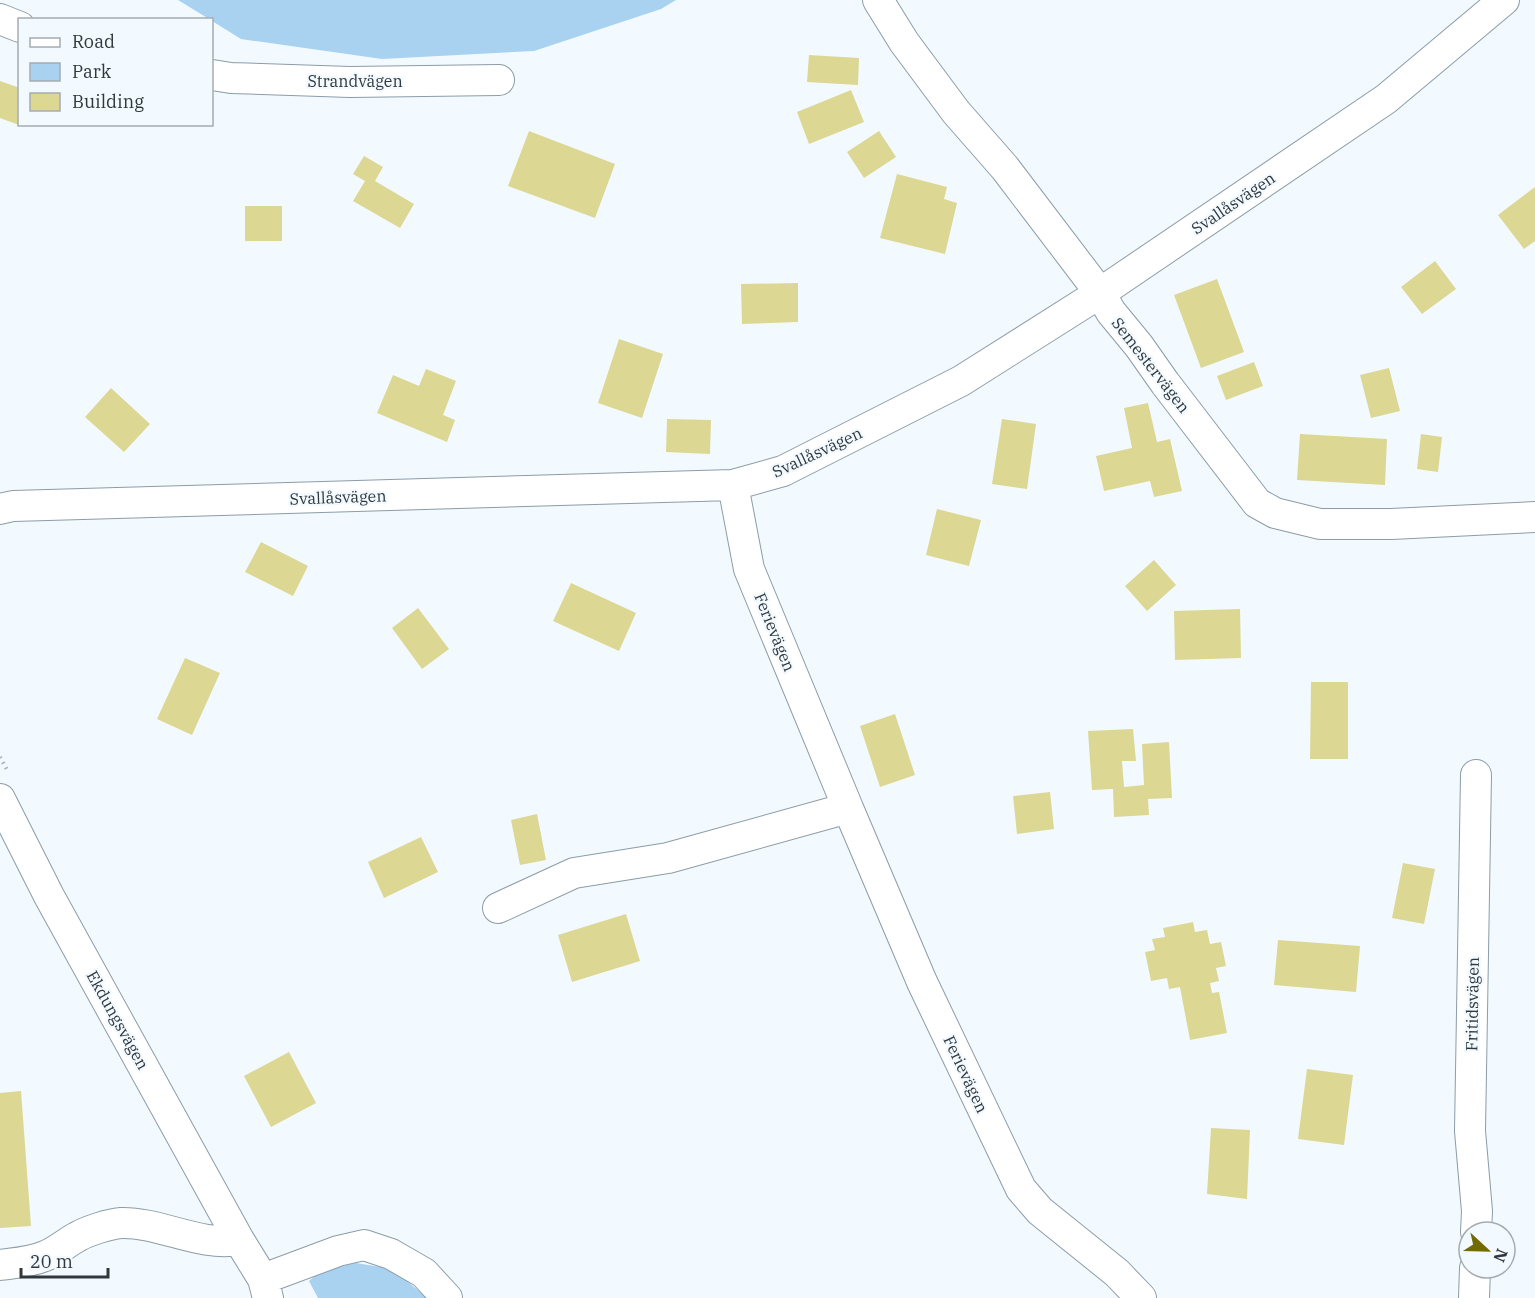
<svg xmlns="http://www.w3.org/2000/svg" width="1535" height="1298" font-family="'IBM Plex Serif',serif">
	<rect width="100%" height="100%" fill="#f2faff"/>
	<path fill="#a8d2ef" d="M178 0H676L661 9 534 51 382 59 241 39 212 21V20L209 19Z
		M356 1263 393 1269 427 1298H318L309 1281 320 1271Z"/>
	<path fill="#dcd793" d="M809 55 859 58 858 85 807 82Z
		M0 81 20 88 19 125 0 118Z
		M851 90 864 122 809 144 797 112Z
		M529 131 615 164 595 218 508 186Z
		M879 131 896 157 864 178 847 152Z
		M364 156 383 167 375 181 414 204 400 228 353 201 365 181 353 174Z
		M897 174 947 187 944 199 957 203 945 254 880 238Z
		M1535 187V241L1524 249 1498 215Z
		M245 206H282V241H245Z
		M1435 261 1456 289 1422 314 1401 287Z
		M1217 279 1244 352 1201 368 1174 295Z
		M798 283V322L742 324 741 284Z
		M619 339 663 354 642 418 598 403Z
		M1254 362 1263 386 1226 400 1217 376Z
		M1389 368 1400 411 1371 418 1360 375Z
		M426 369 456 381 443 415 455 420 447 442 377 413 393 375 419 386Z
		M111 388 150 424 124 452 85 417Z
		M1148 403 1157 442 1170 439 1182 491 1154 497 1150 481 1104 491 1096 456 1132 448 1124 408Z
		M667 419 711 420 710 454 666 452Z
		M1002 419 1036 424 1027 489 992 484Z
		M1300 434 1387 439 1385 485 1297 480Z
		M1421 434 1442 437 1438 472 1417 469Z
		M937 509 981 520 969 566 926 555Z
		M261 542 308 566 293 596 245 572Z
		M1154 560 1176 585 1147 611 1125 586Z
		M571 583 636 613 619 651 553 621Z
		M418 608 449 649 422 669 392 628Z
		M1240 609 1241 658 1175 660 1174 611Z
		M185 658 220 673 192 735 157 719Z
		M1311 682H1348V759H1310Z
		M895 714 915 775 880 787 860 726Z
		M1133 729 1136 761H1122L1124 787 1144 785 1142 744 1169 742 1172 798 1148 799 1149 815 1114 817 1113 789 1092 790 1088 731Z
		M1050 792 1054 829 1017 834 1013 796Z
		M537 814 546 860 520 865 511 820Z
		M421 837 438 872 384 898 368 862Z
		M1403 863 1435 869 1424 924 1392 918Z
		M626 914 640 961 572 982 558 935Z
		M1193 922 1195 932 1207 930 1210 944 1221 942 1226 966 1216 968 1219 981 1210 983 1212 993 1219 992 1227 1033 1190 1040 1180 987 1169 989 1167 978 1151 981 1145 952 1155 950 1152 939 1165 937 1163 928Z
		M1278 940 1360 946 1356 992 1274 985Z
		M289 1052 316 1103 271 1127 244 1076Z
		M1307 1069 1353 1075 1344 1145 1298 1139Z
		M21 1091 31 1226 0 1228V1093Z
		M1211 1128 1250 1130 1247 1199 1207 1194Z"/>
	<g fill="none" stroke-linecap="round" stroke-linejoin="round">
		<g stroke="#8c9ca8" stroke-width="32">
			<path id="minor" d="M878 0 904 42 956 112 1005 168 1100 293 1111 312 1139 346 1165 383 1257 503 1275 513 1320 524H1391L1535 517
				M0 19 20 27
				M212 75 231 78 350 82 499 80
				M0 509 13 506 733 485 783 471 961 381 1100 293 1386 99 1504 0
				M1476 775 1470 1131 1477 1211 1476 1232
				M0 799 49 896 239 1240 263 1279 268 1298
				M848 808 922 982 1021 1189 1040 1211 1117 1273 1141 1298
				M498 908 574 873 668 858 848 808 749 569 733 485
				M0 1265C15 1263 31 1262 45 1256 56 1252 66 1243 77 1237 87 1231 109 1224 121 1223 160 1222 200 1247 239 1240
				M263 1279 338 1251 364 1245 391 1254 424 1273 447 1298
				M1474 1298 1475 1268"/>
		</g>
		<path stroke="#abb2b7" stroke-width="4" stroke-dasharray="1.5 4.5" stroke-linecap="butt" d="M0 757 7 770"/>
		<use href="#minor" stroke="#fff" stroke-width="30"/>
	</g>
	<g text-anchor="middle" stroke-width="4.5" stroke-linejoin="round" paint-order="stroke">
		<g font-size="16" fill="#31383d" stroke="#f2faff">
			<text x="355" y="87">Strandvägen</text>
			<text transform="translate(1233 203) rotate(-34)" y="6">Svallåsvägen</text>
			<text transform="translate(1151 365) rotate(52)" y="6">Semestervägen</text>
			<text transform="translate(817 452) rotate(-25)" y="6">Svallåsvägen</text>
			<text transform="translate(338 497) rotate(-2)" y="6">Svallåsvägen</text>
			<text transform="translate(775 632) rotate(68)" y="6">Ferievägen</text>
			<text transform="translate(1472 1004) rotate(-89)" y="6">Fritidsvägen</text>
			<text transform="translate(118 1020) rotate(61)" y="6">Ekdungsvägen</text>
			<text transform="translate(966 1074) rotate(65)" y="6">Ferievägen</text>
		</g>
	</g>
	<rect x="18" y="18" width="195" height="108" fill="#f2faff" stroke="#a5acb1" stroke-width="1.5"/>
	<rect x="30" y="38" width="30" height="9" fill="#ffffff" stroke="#a5acb1" stroke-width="1.5"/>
	<text x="72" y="48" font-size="18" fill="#31383d">Road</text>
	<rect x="30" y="63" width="30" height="18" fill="#a8d2ef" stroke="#a5acb1" stroke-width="1.5"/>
	<text x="72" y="78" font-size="18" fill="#31383d">Park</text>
	<rect x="30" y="93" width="30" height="18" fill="#dcd793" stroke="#a5acb1" stroke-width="1.5"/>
	<text x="72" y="108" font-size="18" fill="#31383d">Building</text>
	<g transform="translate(1487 1250) rotate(112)"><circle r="28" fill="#f2faff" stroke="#a5acb1" stroke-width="1.5"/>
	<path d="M0-4.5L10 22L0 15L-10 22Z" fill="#726a03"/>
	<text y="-9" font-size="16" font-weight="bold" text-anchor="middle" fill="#31383d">N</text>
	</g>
	<path d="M21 1268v9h87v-9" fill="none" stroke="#31383d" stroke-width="3"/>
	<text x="30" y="1268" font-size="18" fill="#31383d" stroke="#f2faff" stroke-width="4.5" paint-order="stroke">20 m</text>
</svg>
